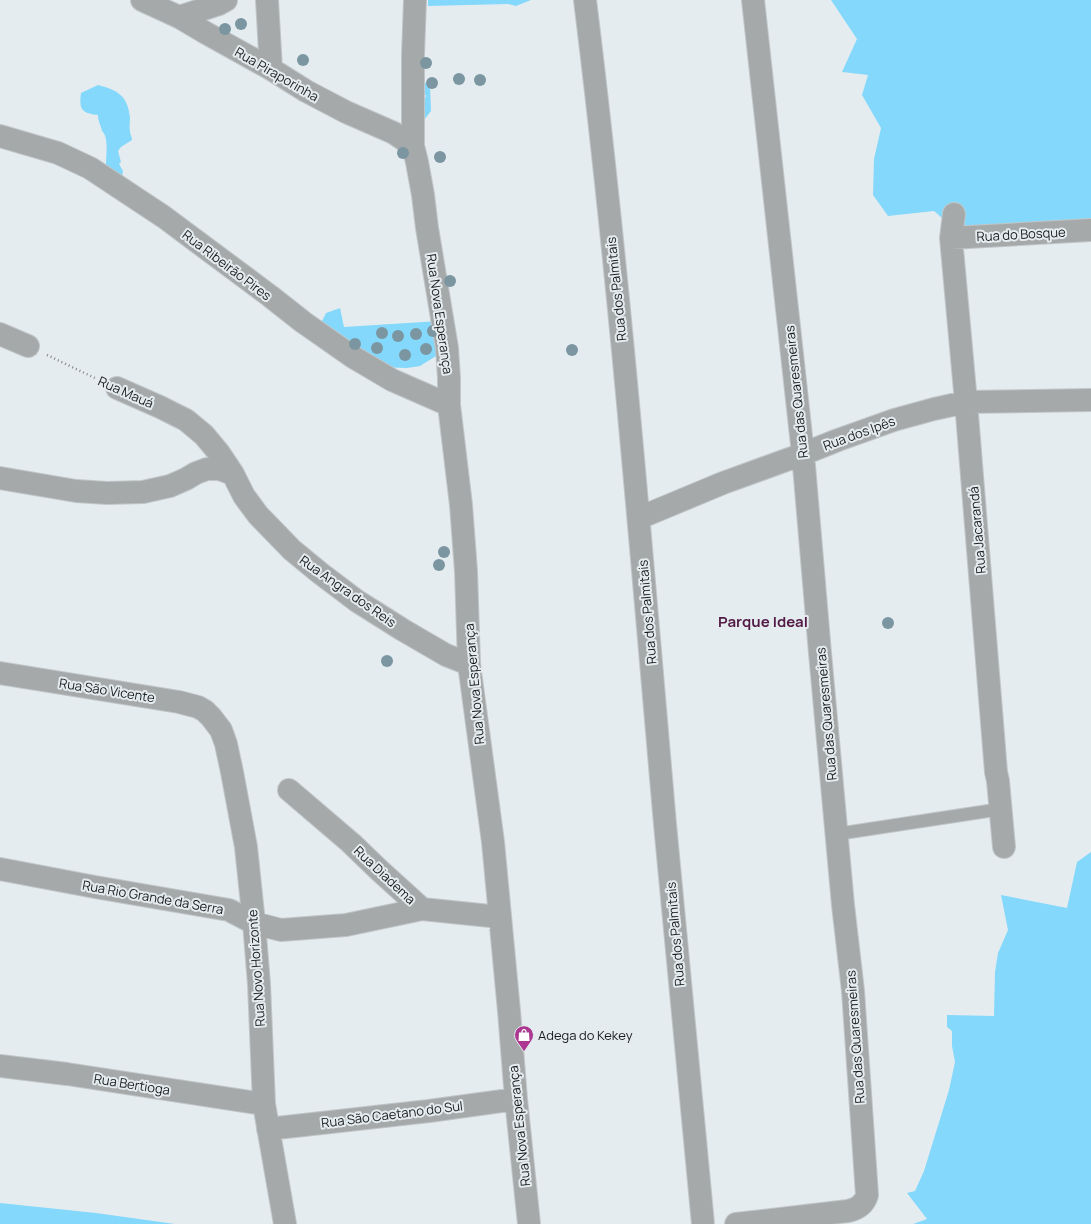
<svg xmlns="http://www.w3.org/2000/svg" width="1091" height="1224" font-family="Manrope,sans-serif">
	<rect width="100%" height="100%" fill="#e5ecef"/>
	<path fill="#84d8fb" d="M428 0H531L516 6 508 4 428 6Z
		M831 0H1091V226L957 231 934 211 888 216 873 195 874 159 881 128 862 95 868 75 842 72 857 39Z
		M423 83H429L430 85 431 111 424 120 423 102 426 96 424 92 420 90Z
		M98 85C118 90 128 96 130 118 130 122 129 127 130 131 130 135 132 136 132 140L121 147 118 151 121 162 119 164 123 171 122 177 107 167 106 165C106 156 109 137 102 131 101 125 98 122 98 115 81 113 79 109 81 93Z
		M340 308 344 327 439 321 443 347 436 356 420 366 407 368 377 367 321 323 326 313Z
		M1091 852V1224H913L927 1219 907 1193 915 1191 924 1171 949 1090 955 1062 952 1046V1031L947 1027V1015L994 1016 995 972 998 953 1008 930 1001 895 1067 908 1077 862Z
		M0 1203 96 1213 175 1224H0Z"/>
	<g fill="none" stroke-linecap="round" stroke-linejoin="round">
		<g stroke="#c0c6c9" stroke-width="14">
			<path id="lane" d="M837 834 1001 809"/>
		</g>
		<g stroke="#c0c6c9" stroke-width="24">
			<path id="street" d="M142 0 179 17 206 33 271 69 306 91 346 112 394 133 413 146
				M267 0 271 69
				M415 0 413 55V146L417 162 423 195 427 228 447 348 449 378V405L461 505 466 571 469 664 493 842 509 1011 516 1099 529 1224
				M585 0C619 274 641 549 665 824 677 958 690 1091 703 1224
				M179 17 219 4 226 0
				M0 136 58 153 90 168 164 217 270 296 303 322 353 357 392 380 449 405
				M954 214 951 238 966 402 996 772 998 781 1004 847
				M951 238 1091 230
				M0 334 28 346
				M117 388 160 407 186 420 204 435 219 453 233 474 244 496 258 515 292 550 320 573 357 601 403 630 446 655 469 664
				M0 478 76 491 107 493 143 492 170 486 186 479 196 473 207 469H219L233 474
				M639 518 723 483 803 454 838 440 894 420 934 409 966 402 1091 400
				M0 673 179 702 198 707 205 711 211 717 221 730 226 744 232 772 246 847 254 923 259 984 264 1104 285 1224
				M289 790 351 843 379 870 422 909 500 917
				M0 869 95 887 229 910 254 923 281 930 346 925 422 909
				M0 1066 67 1074 264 1104
				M268 1129 429 1111 516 1099
				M736 1224 848 1211C857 1209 864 1205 867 1195L853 991 843 905 820 653 803 454 753 0"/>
		</g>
		<path stroke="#808587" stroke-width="2.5" stroke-dasharray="1 3" stroke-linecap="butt" d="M47 355 97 379"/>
		<use href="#lane" stroke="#a6a9a9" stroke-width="12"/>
		<use href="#street" stroke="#a6a9a9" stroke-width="22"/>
	</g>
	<g fill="#7b96a1">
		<circle cx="241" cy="24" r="6"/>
		<circle cx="225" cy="29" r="6"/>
		<circle cx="303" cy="60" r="6"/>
		<circle cx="426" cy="63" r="6"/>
		<circle cx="459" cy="79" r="6"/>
		<circle cx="480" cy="80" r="6"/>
		<circle cx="432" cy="83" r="6"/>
		<circle cx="403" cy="153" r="6"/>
		<circle cx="440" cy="157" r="6"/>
		<circle cx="450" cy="281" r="6"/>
		<circle cx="433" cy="331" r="6"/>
		<circle cx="382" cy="333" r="6"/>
		<circle cx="416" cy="334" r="6"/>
		<circle cx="398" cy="336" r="6"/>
		<circle cx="355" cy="344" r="6"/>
		<circle cx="377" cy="348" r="6"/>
		<circle cx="426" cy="349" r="6"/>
		<circle cx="572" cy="350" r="6"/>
		<circle cx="405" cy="355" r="6"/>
		<circle cx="444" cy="552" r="6"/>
		<circle cx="439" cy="565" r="6"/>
		<circle cx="888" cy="623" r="6"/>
		<circle cx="387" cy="661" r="6"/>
	</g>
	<defs>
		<g id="shop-pin" transform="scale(1)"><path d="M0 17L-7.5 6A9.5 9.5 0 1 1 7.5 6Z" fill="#ab3790" stroke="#e5ecef"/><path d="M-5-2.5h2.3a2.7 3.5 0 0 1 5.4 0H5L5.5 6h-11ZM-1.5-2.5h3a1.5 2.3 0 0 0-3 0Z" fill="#fff"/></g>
	</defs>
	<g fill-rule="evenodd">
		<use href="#shop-pin" x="524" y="1035"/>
	</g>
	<g text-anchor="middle" stroke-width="4" stroke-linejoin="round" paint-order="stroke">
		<g font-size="13" fill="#181b1c" stroke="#e5ecef">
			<text transform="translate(277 74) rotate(30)" y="5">Rua Piraporinha</text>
			<text transform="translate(1021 234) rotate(-3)" y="5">Rua do Bosque</text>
			<text transform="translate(227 265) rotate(37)" y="5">Rua Ribeirão Pires</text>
			<text transform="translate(616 289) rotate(-96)" y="5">Rua dos Palmitais</text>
			<text transform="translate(440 314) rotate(82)" y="5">Rua Nova Esperança</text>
			<text transform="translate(126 392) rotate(24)" y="5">Rua Mauá</text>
			<text transform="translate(796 392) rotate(-96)" y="5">Rua das Quaresmeiras</text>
			<text transform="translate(859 433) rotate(-20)" y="5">Rua dos Ipês</text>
			<text transform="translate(977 530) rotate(-95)" y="5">Rua Jacarandá</text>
			<text transform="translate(348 591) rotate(35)" y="5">Rua Angra dos Reis</text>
			<text transform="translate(647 612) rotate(-95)" y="5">Rua dos Palmitais</text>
			<text transform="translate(474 684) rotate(-95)" y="5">Rua Nova Esperança</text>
			<text transform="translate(107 690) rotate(9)" y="5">Rua São Vicente</text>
			<text transform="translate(826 714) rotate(-95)" y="5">Rua das Quaresmeiras</text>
			<text transform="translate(385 875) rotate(43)" y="5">Rua Diadema</text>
			<text transform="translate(153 897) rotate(10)" y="5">Rua Rio Grande da Serra</text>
			<text transform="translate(675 934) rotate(-95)" y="5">Rua dos Palmitais</text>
			<text transform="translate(256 968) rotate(-94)" y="5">Rua Novo Horizonte</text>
			<text transform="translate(855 1037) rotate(-94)" y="5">Rua das Quaresmeiras</text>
			<text transform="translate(132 1084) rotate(9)" y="5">Rua Bertioga</text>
			<text transform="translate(392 1114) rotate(-7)" y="5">Rua São Caetano do Sul</text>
			<text transform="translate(519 1126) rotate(-96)" y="5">Rua Nova Esperança</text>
		</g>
		<g font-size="13" fill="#181b1c" stroke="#e5ecef" text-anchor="start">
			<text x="538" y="1040">Adega do Kekey</text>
		</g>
		<g font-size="15" font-weight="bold" fill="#521a45" stroke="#e5ecef">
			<text x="763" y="627">Parque Ideal</text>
		</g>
	</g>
</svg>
